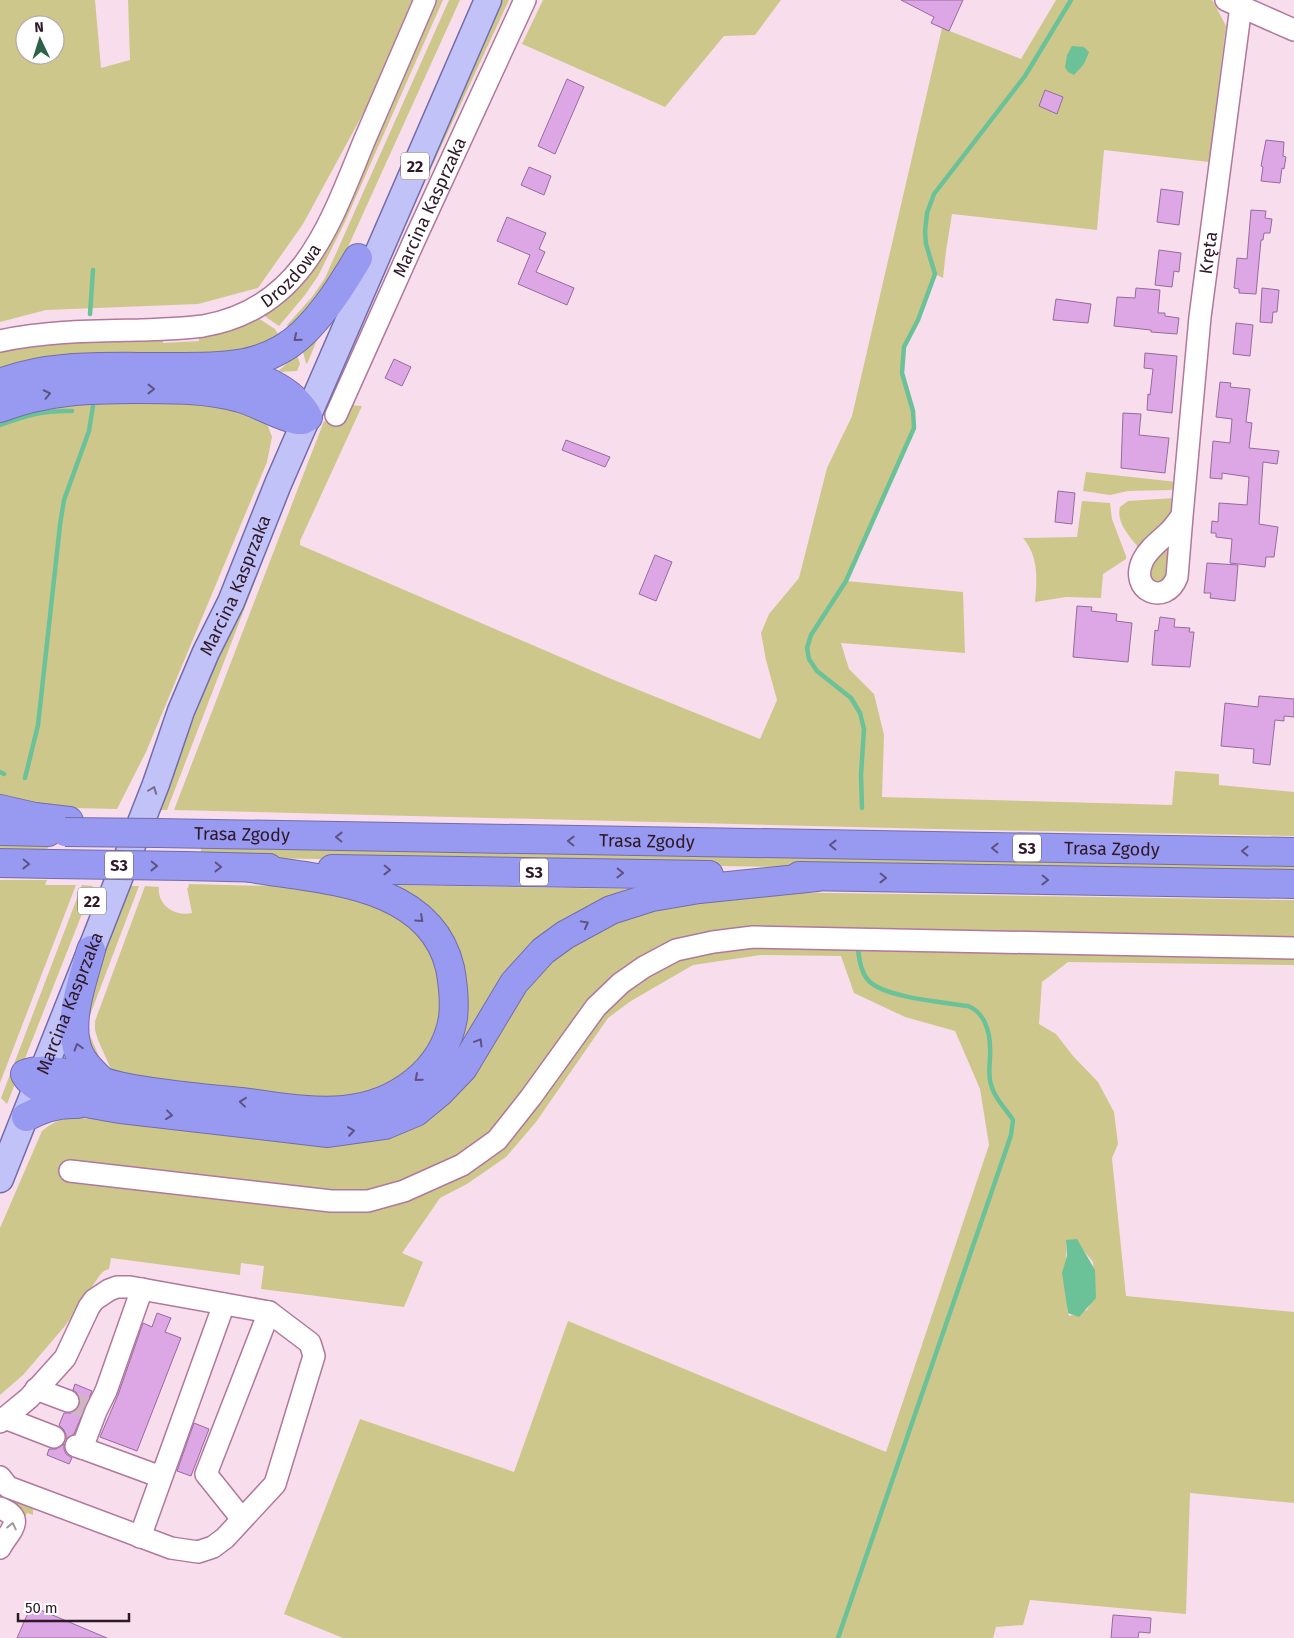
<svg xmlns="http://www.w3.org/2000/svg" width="1294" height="1638" font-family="'Fira Sans',sans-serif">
	<rect width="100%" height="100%" fill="#f8deed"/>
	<path fill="#cec78b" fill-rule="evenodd" d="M0 0H95L101 68 130 60 128 0H412L365 110 303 224 258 288 198 304 46 310 0 322ZM25 25H55V55H25Z
		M433 0H443L344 224 318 276 305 295 279 326 263 315C284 302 303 285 317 264Z
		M449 0H460L333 280 291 331 287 325 312 297 325 278Z
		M499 0H509L335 376Z
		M543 0H781L755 35 724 36 665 107 522 44Z
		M1056 0H1211L1213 1 1226 26 1209 162 1104 150 1097 230 952 214 946 251 943 278 935 274 918 320 904 347 902 373 913 411 914 428 846 581 963 592 965 653 841 643 849 669 874 694 884 735 882 797 1172 805 1175 771 1219 774V785L1294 792V836L934 829 174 810 324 421 335 424 349 405 362 406 300 541V545L609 678 760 739 777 700 766 660 761 633 769 614 799 578 827 468 852 416 942 28 1021 59Z
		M258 318 275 329 281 339 264 349 0 373V348L41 341 163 338V343L199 341V336L245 324Z
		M320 333 307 364 306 363 301 345Z
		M297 355 300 364 297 371 277 372Z
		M327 388 329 389 167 810H157Z
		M194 402 257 414 268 426 272 437 267 462 146 752 117 809 29 807 0 799V416L41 403Z
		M1086 472 1177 482 1176 488 1170 490 1128 491 1110 495 1083 491Z
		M1175 498 1178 499 1168 523 1138 547C1129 536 1116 522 1120 507L1128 501Z
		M1082 501 1110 503 1112 519 1126 556V559L1103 574 1101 598 1066 597 1035 602C1037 579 1039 557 1023 538L1077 537Z
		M1167 550H1170L1168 578 1158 587 1145 570 1148 565Z
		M0 841 60 844 50 845 45 852 0 854Z
		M235 845 1294 861V876L201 857V848Z
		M0 880H47L45 885H76L0 1083Z
		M189 884 310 887 334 891 408 920 439 958 448 998 440 1030 409 1072 384 1090 347 1099 294 1101 108 1075 110 1067 98 1040 95 1030V1021L145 886 159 887C157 905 175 917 192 913L187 888H188Z
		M82 885 93 886 7 1104 1 1098Z
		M387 885 634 889 568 918 456 1061 409 1104 337 1118 409 1096 463 984Z
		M130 886H139L89 1018V1033L101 1061 99 1069 81 1033 82 1013Z
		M763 892 1294 900V965L1068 962 1042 982 1039 1024 1056 1034 1073 1056 1098 1082 1114 1112 1118 1144 1112 1158 1126 1296 1294 1312V1503L1190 1493 1186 1614 1030 1600 1023 1625 996 1627 993 1638H343L284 1614 360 1419 514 1472 568 1321 886 1452 989 1145 980 1089 955 1031 905 1017 854 993 841 956 761 955 693 965 631 1001 608 1018 536 1122 506 1157 467 1184 440 1198 402 1253 423 1262 404 1307 261 1289 264 1266 241 1263 240 1275 111 1258 109 1269 104 1271 100 1275 65 1326 23 1375 0 1395V1228L42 1131C51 1123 63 1118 75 1118 83 1117 91 1121 98 1116L418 1119 531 980 580 936 631 911ZM1066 1240H1075L1093 1262 1095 1295 1087 1310 1069 1316 1067 1309Z
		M0 1493 31 1506 33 1510V1515L27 1513 23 1521 0 1502Z"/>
	<path fill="#6bc299" d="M1072 46 1084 47 1089 52 1084 64 1074 75 1068 72 1065 67 1067 55Z
		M1077 1239 1095 1270 1096 1298 1079 1317 1068 1313 1062 1273 1067 1256 1066 1240Z"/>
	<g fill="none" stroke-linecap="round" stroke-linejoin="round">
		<path stroke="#6bc299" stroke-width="4.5" d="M90 314 93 270
			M0 425C26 416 43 410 72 411
			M0 772 4 774
			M25 778 38 725 60 525 64 500 89 431 93 406
			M862 808 861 775 864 729 860 713 851 698 817 671 809 659 807 648 811 635 846 581 914 428 913 411 902 373 904 347 918 320 935 274 926 244 925 232 927 213 934 194 1025 76 1071 0
			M838 1638 1006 1150 1011 1135 1013 1120C1005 1108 992 1095 990 1080 988 1069 991 1058 990 1048 990 1031 984 1012 968 1006 943 1002 888 998 870 982 861 974 859 960 858 949"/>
	</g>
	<path fill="#dda7e6" stroke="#956b9c" d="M901 0H963L949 31 931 23 934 17Z
		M567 79 584 87 555 154 538 146Z
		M1045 90 1063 97 1057 114 1039 106Z
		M1266 140 1284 142 1283 156 1286 157 1284 169 1282 168 1280 183 1261 181 1263 167 1261 166Z
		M529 167 551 176 544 195 521 185Z
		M1161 189 1183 192 1179 225 1157 222Z
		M1251 210 1266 211 1265 218 1272 219 1270 233H1264L1263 240H1261L1256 294 1239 293V289L1234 288 1237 258 1247 259Z
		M507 217 546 233 539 249 545 252 536 272 574 288 567 305 518 284 530 255 497 241Z
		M1159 250 1181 253 1179 272 1174 271 1172 287 1155 285Z
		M1136 288 1160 290 1158 313H1165V316L1179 318 1177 334 1151 332V330L1114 326 1117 297 1135 298Z
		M1262 288 1279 290 1277 312H1273L1272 323 1260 322Z
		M1056 299 1091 304 1088 323 1053 320Z
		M1236 323 1253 325 1250 356 1233 354Z
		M1145 353 1177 356 1172 413 1147 410 1148 394 1150 395 1153 369 1144 368Z
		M394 359 411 367 402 386 385 378Z
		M1220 382 1231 383 1230 387 1250 389 1246 422 1252 423 1249 448 1279 451 1277 464 1263 462 1259 524 1278 527 1274 557H1266L1265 567 1230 563 1232 539 1216 537V533H1211L1212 521 1218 522 1219 503 1247 505 1249 477 1222 473V479L1210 478 1213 441 1230 443 1232 419 1216 417Z
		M1123 413 1141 414 1139 435 1169 438 1165 473 1121 468Z
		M566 440 610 457 605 467 562 450Z
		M1058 491 1075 493 1072 524 1055 522Z
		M655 555 672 562 656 601 639 594Z
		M1207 563 1238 565 1235 601 1210 598 1211 593H1204Z
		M1077 606 1092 607 1091 611 1117 614 1116 621 1132 623 1128 662 1073 657Z
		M1160 617 1175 619 1174 627 1190 628 1189 632H1194L1190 667 1152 665 1155 630 1158 631Z
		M1259 696 1294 699V717L1284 716V721L1275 720 1270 765 1253 763 1254 749 1221 746 1225 703 1258 707Z
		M157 1313 171 1318 165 1332 181 1338 137 1451 100 1437 118 1395 143 1323 152 1327Z
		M75 1384 92 1391 74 1434 66 1439V1435L64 1430 59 1425 64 1413H71L76 1410 79 1406 80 1398 77 1393 73 1390Z
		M194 1423 209 1429 191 1476 177 1471Z
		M64 1444V1449L66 1454 72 1458 69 1464 47 1455 49 1449H56Z
		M31 1606 107 1638H17Z
		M1113 1615 1151 1618 1150 1633 1139 1632 1138 1638H1111Z"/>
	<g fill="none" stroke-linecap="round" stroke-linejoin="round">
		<path stroke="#d0b6c5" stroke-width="21" stroke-dasharray="21 11" stroke-linecap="butt" d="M68 1401 91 1409"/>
		<g stroke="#b1779c" stroke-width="24">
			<g id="minor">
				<path d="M1226 0 1294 30"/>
				<path id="s1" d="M0 341C46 331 92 331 139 330 161 329 182 329 203 326 304 309 331 221 365 139 385 93 405 46 425 0"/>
				<path id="s2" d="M336 415 414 241 525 0"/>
				<path id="s3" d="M1182 516 1177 577C1166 607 1128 591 1143 560 1149 548 1160 541 1170 531 1174 527 1178 521 1182 516L1200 317 1241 6"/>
				<path d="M70 1171 331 1201H368L404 1191 462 1165 497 1140 531 1097 596 1007 621 983 644 967 676 950 713 942 753 937 1294 948"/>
				<path d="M36 1389 68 1401"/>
				<path d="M5 1418 54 1437"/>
				<path d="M0 1422 29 1398 65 1358 89 1307 94 1300 109 1290 117 1287H130L269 1312 310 1343 314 1356 275 1484 225 1538 213 1547 198 1552 171 1548 8 1487 0 1477"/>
				<path d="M76 1446 82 1448 96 1411 106 1391 142 1289"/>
				<path d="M82 1448 161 1477"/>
				<path d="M0 1508C28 1519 8 1532 0 1548"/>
				<path d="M242 1519 206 1474 269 1312"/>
				<path d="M140 1537 224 1304"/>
			</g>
		</g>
		<g stroke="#736caa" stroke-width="29">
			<g id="major">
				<path id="s4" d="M0 1179 91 950 156 784 181 711 206 652 231 602 278 484 488 0"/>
			</g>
		</g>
		<g stroke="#736caa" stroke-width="30">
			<g id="highway">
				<path d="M0 383C50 364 105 367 158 367 210 366 260 373 302 334 325 312 342 285 358 258"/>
				<path d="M0 408C46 390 90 389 138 389 173 389 207 389 240 398 260 404 277 415 297 420H303L308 417C291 386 254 375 222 367"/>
				<path d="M0 809 35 817 69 821"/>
				<path d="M0 831 48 832"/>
				<path id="s5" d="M157 833 1294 852"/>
				<path d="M0 863 53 864"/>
				<path d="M185 866 269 868"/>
				<path d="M251 868C321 880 430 882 450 968 453 984 455 1001 453 1018 444 1071 396 1105 344 1110 309 1113 275 1106 241 1102 201 1098 162 1095 123 1087 98 1082 48 1063 25 1074 38 1099 95 1104 121 1109L328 1133 385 1125 416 1112 439 1093 463 1068 514 983 543 951 565 935 611 910 652 897 699 889 817 877"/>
				<path d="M332 869 709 875"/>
				<path d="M799 876 1294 884"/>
				<path d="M91 950C83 980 66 1023 79 1053 84 1065 95 1074 104 1083"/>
				<path d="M26 1117C42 1108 58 1103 77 1104"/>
			</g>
		</g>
		<use href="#minor" stroke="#fff" stroke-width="21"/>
		<use href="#major" stroke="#c1c2f7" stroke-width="26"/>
		<use href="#highway" stroke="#989af1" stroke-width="28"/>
		<g stroke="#736caa" stroke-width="30" stroke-linecap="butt">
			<path id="highway-bridge" d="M65 832 157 833
				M53 864 185 866"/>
		</g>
		<use href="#highway-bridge" stroke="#989af1" stroke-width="28"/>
	</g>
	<defs><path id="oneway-chevron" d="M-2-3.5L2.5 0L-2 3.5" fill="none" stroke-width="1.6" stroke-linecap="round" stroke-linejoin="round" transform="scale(1.25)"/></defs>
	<g stroke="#5e5282">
		<use href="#oneway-chevron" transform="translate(297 338) rotate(140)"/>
		<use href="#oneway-chevron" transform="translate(151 389)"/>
		<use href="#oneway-chevron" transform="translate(47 394) rotate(-12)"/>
		<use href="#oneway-chevron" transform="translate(339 837) rotate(-179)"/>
		<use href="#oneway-chevron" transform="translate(571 841) rotate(-179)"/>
		<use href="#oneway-chevron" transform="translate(833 845) rotate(-179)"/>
		<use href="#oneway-chevron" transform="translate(995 848) rotate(-179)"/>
		<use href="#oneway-chevron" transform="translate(1245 851) rotate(-179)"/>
		<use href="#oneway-chevron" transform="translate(26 864) rotate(1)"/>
		<use href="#oneway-chevron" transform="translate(154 866) rotate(1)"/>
		<use href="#oneway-chevron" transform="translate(218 867) rotate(1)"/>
		<use href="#oneway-chevron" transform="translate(387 870) rotate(1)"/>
		<use href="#oneway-chevron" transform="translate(620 873) rotate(1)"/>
		<use href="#oneway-chevron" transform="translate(883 878) rotate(1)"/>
		<use href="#oneway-chevron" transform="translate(1045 880) rotate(1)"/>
		<use href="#oneway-chevron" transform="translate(420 919) rotate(42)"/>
		<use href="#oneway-chevron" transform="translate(585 924) rotate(-29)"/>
		<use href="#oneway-chevron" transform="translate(479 1042) rotate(-59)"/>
		<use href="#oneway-chevron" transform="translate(78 1047) rotate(-106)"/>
		<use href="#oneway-chevron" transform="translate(418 1078) rotate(139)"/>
		<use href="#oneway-chevron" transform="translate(243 1102) rotate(-174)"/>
		<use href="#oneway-chevron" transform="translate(169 1115) rotate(7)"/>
		<use href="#oneway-chevron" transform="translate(351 1131) rotate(-8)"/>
	</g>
	<use stroke="#786d8f" href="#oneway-chevron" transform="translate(153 790) rotate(-69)"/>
	<use stroke="#a1979e" href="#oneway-chevron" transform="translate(12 1526) rotate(-78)"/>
	<g text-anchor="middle" stroke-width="4" stroke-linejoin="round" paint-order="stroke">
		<g fill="#fff" stroke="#6d5d68" stroke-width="1">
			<rect x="401" y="152.5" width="28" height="27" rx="4"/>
			<rect x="1013" y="834.5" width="28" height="27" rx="4"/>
			<rect x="105" y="851.5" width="28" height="27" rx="4"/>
			<rect x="520" y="858.5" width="28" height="27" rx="4"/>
			<rect x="78" y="887.5" width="28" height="27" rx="4"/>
		</g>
		<g font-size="16" font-weight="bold" fill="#2f1827">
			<text x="415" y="172">22</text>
			<text x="1027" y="854">S3</text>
			<text x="119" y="871">S3</text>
			<text x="534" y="878">S3</text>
			<text x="92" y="907">22</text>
		</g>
		<g font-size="18" fill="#2f1827" stroke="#fff">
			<text dy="6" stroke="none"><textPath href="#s2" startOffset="228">Marcina Kasprzaka</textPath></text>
			<text dy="6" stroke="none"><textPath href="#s3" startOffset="455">Kręta</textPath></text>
			<text dy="6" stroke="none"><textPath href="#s1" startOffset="308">Drozdowa</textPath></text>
			<text dy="6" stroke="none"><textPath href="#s4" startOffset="639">Marcina Kasprzaka</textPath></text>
			<text dy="6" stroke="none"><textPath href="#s5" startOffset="85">Trasa Zgody</textPath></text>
			<text dy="6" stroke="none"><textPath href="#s5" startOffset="490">Trasa Zgody</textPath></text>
			<text dy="6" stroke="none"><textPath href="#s5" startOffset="955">Trasa Zgody</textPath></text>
			<text dy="6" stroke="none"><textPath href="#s4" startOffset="189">Marcina Kasprzaka</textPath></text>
		</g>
	</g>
	<g transform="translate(40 40) rotate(356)"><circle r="24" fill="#ffffff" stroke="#aca3a9"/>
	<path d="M0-4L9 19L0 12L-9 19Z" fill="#2b6249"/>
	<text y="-8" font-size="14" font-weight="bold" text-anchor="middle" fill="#2f1827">N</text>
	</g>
	<path d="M18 1613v8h111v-8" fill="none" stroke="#2f1827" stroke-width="2.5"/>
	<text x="25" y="1613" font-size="15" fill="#2f1827" stroke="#ffffff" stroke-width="4" paint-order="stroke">50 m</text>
</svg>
